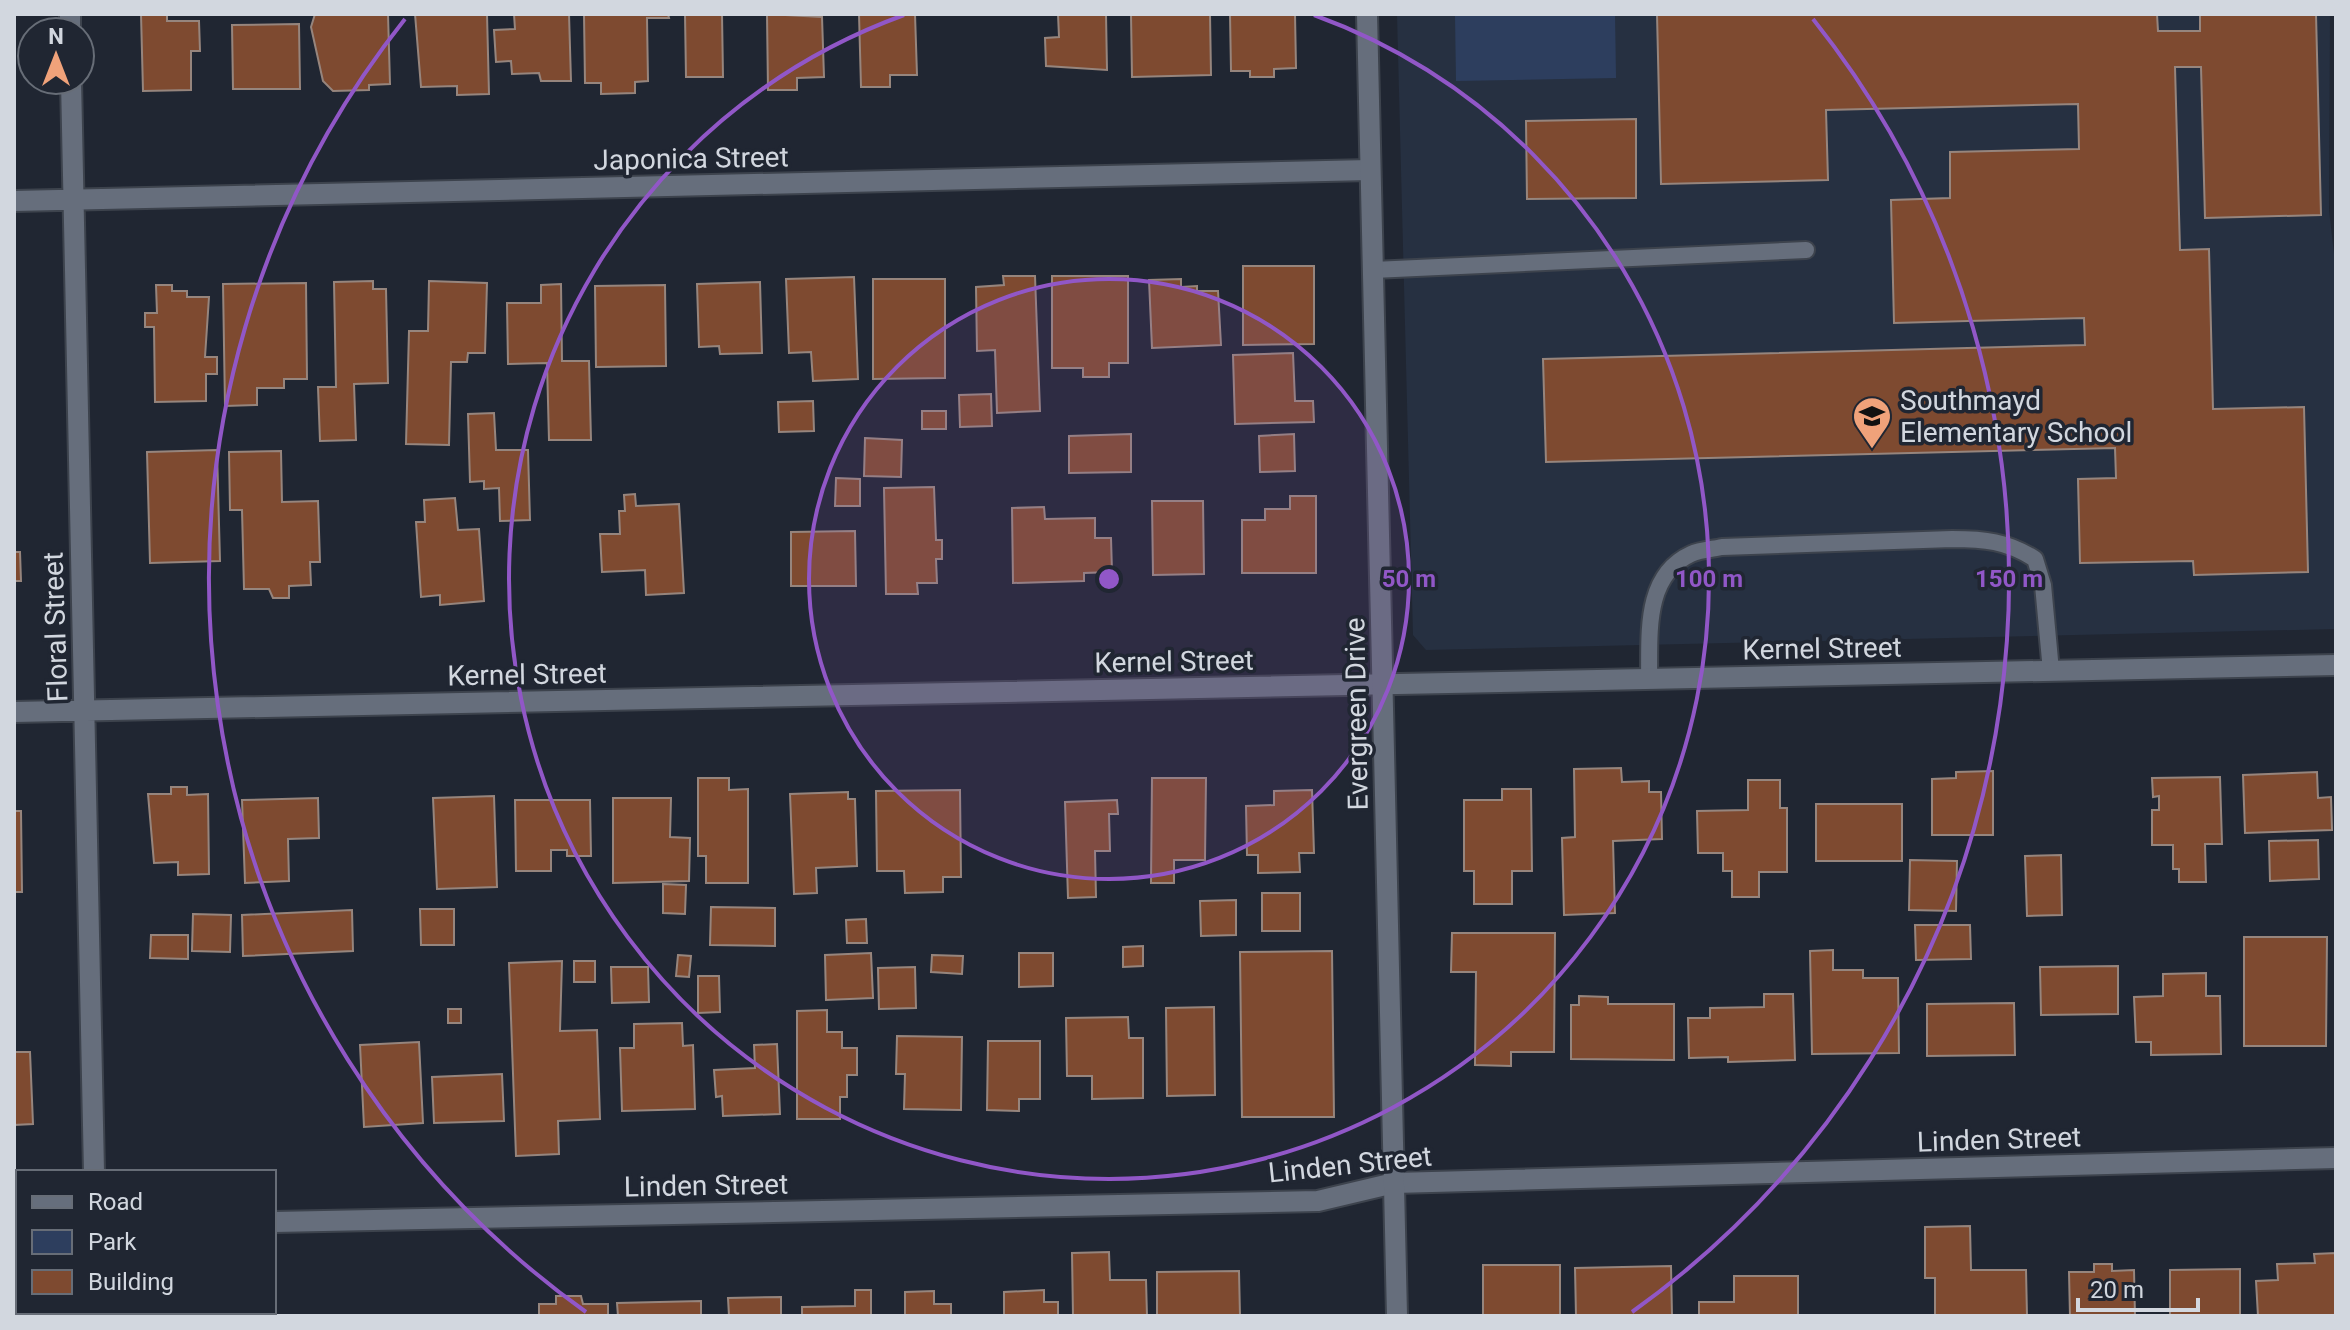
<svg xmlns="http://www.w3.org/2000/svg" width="2350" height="1330" font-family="Roboto,sans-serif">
	<rect width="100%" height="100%" fill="#202632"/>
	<path fill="#263041" d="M1397 14H2330L2329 210 2336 271V629L1426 650 1413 635Z"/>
	<path fill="#2d3e5e" d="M1455 14H1615L1616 78 1456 81Z"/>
	<path fill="#7e4a30" stroke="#96857d" stroke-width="2" d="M141 14H167V21H199L200 51H191V90L143 91Z
		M315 14H388L390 84 369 85V90L333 91 323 81 311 27Z
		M415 14H487L489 94 457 95V86L421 87Z
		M514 14H569L571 81H541L539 73 512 74 511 61 496 62 494 30 515 29Z
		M584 14H668L669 18H647L648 81 635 82V93L601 94V83H585Z
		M685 14H722L723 77H686Z
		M767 14 822 17 824 77 797 78V90H768Z
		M859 14H915L917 75H890V87H861Z
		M1058 14H1106L1107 70 1046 66 1045 38 1059 37Z
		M1131 14H1210L1211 75 1132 77Z
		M1230 14H1295L1296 68 1274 69V77H1250V71H1231Z
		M1657 14H2157L2158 31H2200V14H2316L2321 215 2205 218 2201 67H2175L2180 250 2209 249 2213 409 2304 407 2308 572 2194 575 2193 561 2080 563 2078 479 2116 478 2115 448 1546 462 1543 359 2085 345 2084 318 1894 323 1891 200 1950 198V152L2079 149 2078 104 1826 110 1828 180 1661 184Z
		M299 24 300 89H233L232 25Z
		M1636 119V198L1527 199 1526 121Z
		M1243 266H1314V344L1243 345Z
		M1003 276H1035L1040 411 997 413 995 350 977 351 976 287 1004 285Z
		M1052 276H1128V363H1109V377H1083V368H1052Z
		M854 277 858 379 813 381 811 352 789 353 786 279Z
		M873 279H945V378L873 379Z
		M1181 279V287L1197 286V291H1218L1221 345 1152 348 1149 280Z
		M373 281V289H386L388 383 354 384 356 440 320 441 318 387H336L334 282Z
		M429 281 487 283 485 353H468L467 362H451L449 445 406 444 409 331H428Z
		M760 282 762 353 720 354 719 346 699 347 697 284Z
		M306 283 307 379H284V388H257V405L225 406 223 284Z
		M561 284 562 361H589L591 440H549L547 363 508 364 507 303H541V285Z
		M156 285H172V291H187V297H209L205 357H217V374H206V401L155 402 154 327H145V313H157Z
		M665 285 666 366 596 367 595 286Z
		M1293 353 1295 401H1313L1314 422 1235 424 1233 355Z
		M991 394 992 426 960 427 959 395Z
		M813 401 814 431 779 432 778 402Z
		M922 411H946V429H922Z
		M494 413 496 450H528L530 520 500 521 499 488 484 489V481L470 482 468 414Z
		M1131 434V472L1069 473V436Z
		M1294 434 1295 471 1260 472 1259 436Z
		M865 438 902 440 901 477 864 476Z
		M217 450 220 561 150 563 147 452Z
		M281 451 282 502 318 501 320 562H310L311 585 289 586V598H273L269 589H244L242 510H230L229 452Z
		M836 478 860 479V506H835Z
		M934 487 936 540H942V559H936L937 583H917L918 594H886L884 488Z
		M635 494 636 506 679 504 684 593 646 595 645 570 602 572 600 534H620L619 511H625L624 495Z
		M1290 496H1316V573H1242V520H1265V509H1290Z
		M455 498 458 530 479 529 484 601 440 605V595L421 597 416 522H425L424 500Z
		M1152 501H1203L1204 574 1153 575Z
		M1044 507 1045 519 1095 518V538H1111L1112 572 1084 573V581L1013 583 1012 508Z
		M855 531 856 586H791V532Z
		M14 552H20L21 581H14Z
		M1621 768 1622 782 1649 781V792H1661L1662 839 1613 841 1615 913 1564 915 1562 838 1575 837 1574 769Z
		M1993 771V835H1932V779L1956 778V772Z
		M2317 772 2318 798 2331 797 2332 830 2245 833 2243 775Z
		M2220 777 2222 844H2205L2206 882H2179V869H2173V845H2152V810H2159V796L2153 797 2152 778Z
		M698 778H729V790L748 789V883H706V856H698Z
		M1152 778H1206L1205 860H1174V883H1151Z
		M1748 780H1780V808H1787V872H1759V897H1732V871H1723V853H1698L1697 811 1748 810Z
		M171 787H187V795L208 794 209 874 178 875V862L154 863 148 794H171Z
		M1502 789H1531L1532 871H1512V904H1474V871H1464V800H1502Z
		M960 790 961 877H943V892L905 893 904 871H877L876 791Z
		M1312 790 1314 853H1299L1300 872 1258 873V855H1247L1246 806 1274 805V791Z
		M848 792V799H855L857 866 816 868 817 893 794 894 790 794Z
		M494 796 497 887 437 889 433 798Z
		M318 798 319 838 288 839 289 881 245 883 242 800Z
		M613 798H671L670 837 690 838 689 881 613 883Z
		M515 800H590L591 856H567V850H551V871H516Z
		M1117 800 1118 814H1109L1110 851H1095L1096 897 1068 898 1065 802Z
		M1816 804H1902V861H1816Z
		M14 811H21L22 892H14Z
		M2318 840 2319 879 2270 881 2269 841Z
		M2061 855 2062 915 2027 916 2025 856Z
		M1910 860 1957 861 1956 911 1909 910Z
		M663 884 686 885 685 914 663 913Z
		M1262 893H1300V931H1262Z
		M1236 900V935L1201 936 1200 901Z
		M711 907 775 908V946L710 945Z
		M420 909H454V945H421Z
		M352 910 353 951 243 956 242 915Z
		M193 914 231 915 230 952 192 951Z
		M866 919 867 943H847L846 920Z
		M1915 925H1970L1971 959 1916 960Z
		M1452 933H1555L1554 1052H1511V1066L1475 1065 1476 972H1451Z
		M151 935H188V959L150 958Z
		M2244 937H2327L2326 1046H2244Z
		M1143 946V966L1123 967V947Z
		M1833 950V970H1863V978H1898L1899 1053 1812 1054 1810 951Z
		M1332 951 1334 1117H1242L1240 952Z
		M871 953 873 998 826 1000 825 955Z
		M1019 953H1053V986L1019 987Z
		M678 955 691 956 689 977 676 976Z
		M932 955 963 956 962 974 931 972Z
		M562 961 560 1031 597 1030 600 1119 558 1121 559 1154 516 1156 509 963Z
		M574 961H595V982H574Z
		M2118 966V1014L2041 1015 2040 967Z
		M611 967H648L649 1002 612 1003Z
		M915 967 916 1008 879 1009 878 968Z
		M2206 973V996H2220L2221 1054 2151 1055V1042H2136L2134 997 2163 996V974Z
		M698 976H719L720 1012 698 1013Z
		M1764 994H1793L1795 1060 1728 1062V1057L1689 1058 1688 1018H1710V1008L1764 1007Z
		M1579 996 1608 997V1004H1674V1060L1571 1059V1005H1579Z
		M2014 1003 2015 1055 1927 1056V1004Z
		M1214 1007 1215 1095 1167 1096 1166 1008Z
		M448 1009H461V1023H448Z
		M827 1010V1032H842V1048H857V1075H847V1097H840V1119H797V1011Z
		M1128 1017 1129 1038H1143V1098L1092 1099V1076H1067L1066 1018Z
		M682 1023 683 1046 693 1045 695 1109 622 1111 620 1048H634V1024Z
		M897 1036 962 1037 961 1110 904 1109 905 1074H896Z
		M988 1041H1040V1099H1019V1111L987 1110Z
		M419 1042 423 1123 364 1127 360 1045Z
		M777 1044 780 1114 723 1116 722 1096 716 1097 714 1070 755 1068 754 1045Z
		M14 1052H30L33 1124 14 1125V1133Z
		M502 1074 504 1121 434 1123 432 1077Z
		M1970 1226 1971 1270H2026L2027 1316H1935V1278H1925V1227Z
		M1109 1252 1110 1280H1146L1147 1316H1073L1072 1253Z
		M2336 1253V1316H2258L2256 1281 2278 1280 2277 1264 2315 1263 2314 1254Z
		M2094 1264H2112V1271L2134 1270 2135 1316H2070L2069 1272H2094Z
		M1483 1265H1560V1316H1483Z
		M1671 1266 1672 1316H1576L1575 1268Z
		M2240 1269V1316H2170V1270Z
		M1239 1271 1240 1316H1157V1272Z
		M1734 1276H1798V1316H1699V1302H1734Z
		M855 1290H871V1316H802V1307L855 1306Z
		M1044 1290V1302H1058V1316H1004V1292Z
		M934 1291V1304H951V1316H905V1292Z
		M556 1296H581L583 1304H608V1316H539V1304H556Z
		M781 1297V1316H729L728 1298Z
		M701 1301V1316H618L617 1303Z"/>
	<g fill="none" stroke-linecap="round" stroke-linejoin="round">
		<g stroke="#3d434d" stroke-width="20">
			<path id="service" d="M1373 270 1806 250
				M1649 679C1650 636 1643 576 1691 554 1700 550 1713 549 1722 547L1952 539C1984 539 2007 541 2035 559L2043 585 2051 671"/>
		</g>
		<g stroke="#3d434d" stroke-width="24">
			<path id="minor" d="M70 14V32
				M71 80 94 1172
				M14 201 1370 170
				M14 712 2336 665
				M274 1222 1318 1201 1394 1183 2336 1158
				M14 1227H18
				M97 1312V1316"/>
		</g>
		<g stroke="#3d434d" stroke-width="24">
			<path id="tertiary" d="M1367 14 1397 1316"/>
		</g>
		<use href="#service" stroke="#666e7c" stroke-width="16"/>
		<use href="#minor" stroke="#666e7c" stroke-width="20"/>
		<use href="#tertiary" stroke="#666e7c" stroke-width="20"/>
	</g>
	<circle cx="1109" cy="579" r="300" fill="#9157c7" fill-opacity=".12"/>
	<g fill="none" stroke="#9157c7" stroke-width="4">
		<circle cx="1109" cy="579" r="300"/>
		<path d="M1314 15A600 600 0 1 1 904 15"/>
		<path d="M586 1312A900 900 0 0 1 405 19M1813 19A900 900 0 0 1 1632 1312"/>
	</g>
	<defs>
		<g id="school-pin" transform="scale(2)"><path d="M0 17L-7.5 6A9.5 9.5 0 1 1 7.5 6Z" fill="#f0a27a" stroke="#202632"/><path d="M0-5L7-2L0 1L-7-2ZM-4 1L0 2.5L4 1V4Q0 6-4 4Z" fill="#111"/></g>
	</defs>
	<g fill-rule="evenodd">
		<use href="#school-pin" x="1872" y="416"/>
	</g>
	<g text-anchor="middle" stroke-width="7" stroke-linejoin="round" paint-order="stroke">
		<g font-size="28" fill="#d2d7df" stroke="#202632">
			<text transform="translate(691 158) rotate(-1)" y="10">Japonica Street</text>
			<text transform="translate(55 627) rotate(-92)" y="10">Floral Street</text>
			<text transform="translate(1822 648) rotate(-1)" y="10">Kernel Street</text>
			<text transform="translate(1174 661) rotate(-1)" y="10">Kernel Street</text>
			<text transform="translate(527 674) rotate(-1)" y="10">Kernel Street</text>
			<text transform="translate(1356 714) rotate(-91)" y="10">Evergreen Drive</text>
			<text transform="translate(1999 1139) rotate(-2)" y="10">Linden Street</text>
			<text transform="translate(1350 1164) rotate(-6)" y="10">Linden Street</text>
			<text transform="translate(706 1185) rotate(-1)" y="10">Linden Street</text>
		</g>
		<g font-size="28" fill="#d2d7df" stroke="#202632" text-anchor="start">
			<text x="1900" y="410">Southmayd<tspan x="1900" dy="32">Elementary School</tspan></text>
		</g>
	</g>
	<circle cx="1109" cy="579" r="12" fill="#9157c7" stroke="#202632" stroke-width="4"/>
	<g font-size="24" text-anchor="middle" font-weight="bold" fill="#9157c7" stroke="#202632" stroke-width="7" stroke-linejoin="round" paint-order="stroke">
		<text x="1409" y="587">50 m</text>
		<text x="1709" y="587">100 m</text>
		<text x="2009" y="587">150 m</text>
	</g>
	<rect width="2350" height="1330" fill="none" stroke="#d2d7df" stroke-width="32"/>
	<rect x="16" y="1170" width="260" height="144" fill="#202632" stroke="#676d77" stroke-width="2"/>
	<rect x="32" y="1196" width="40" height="12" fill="#666e7c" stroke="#676d77" stroke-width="2"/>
	<text x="88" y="1210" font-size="24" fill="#d2d7df">Road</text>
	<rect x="32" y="1230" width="40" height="24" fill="#2d3e5e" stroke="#676d77" stroke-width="2"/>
	<text x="88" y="1250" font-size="24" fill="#d2d7df">Park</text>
	<rect x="32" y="1270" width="40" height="24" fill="#7e4a30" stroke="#676d77" stroke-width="2"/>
	<text x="88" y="1290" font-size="24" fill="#d2d7df">Building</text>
	<g transform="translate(56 56)"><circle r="38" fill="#202632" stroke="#676d77" stroke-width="2"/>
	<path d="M0-6L14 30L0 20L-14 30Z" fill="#f0a27a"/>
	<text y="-12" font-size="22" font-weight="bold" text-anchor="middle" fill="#d2d7df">N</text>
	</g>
	<path d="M2078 1298v12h120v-12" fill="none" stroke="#d2d7df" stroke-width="4"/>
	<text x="2090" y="1298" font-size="24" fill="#d2d7df" stroke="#202632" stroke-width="6" paint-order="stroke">20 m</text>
</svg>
